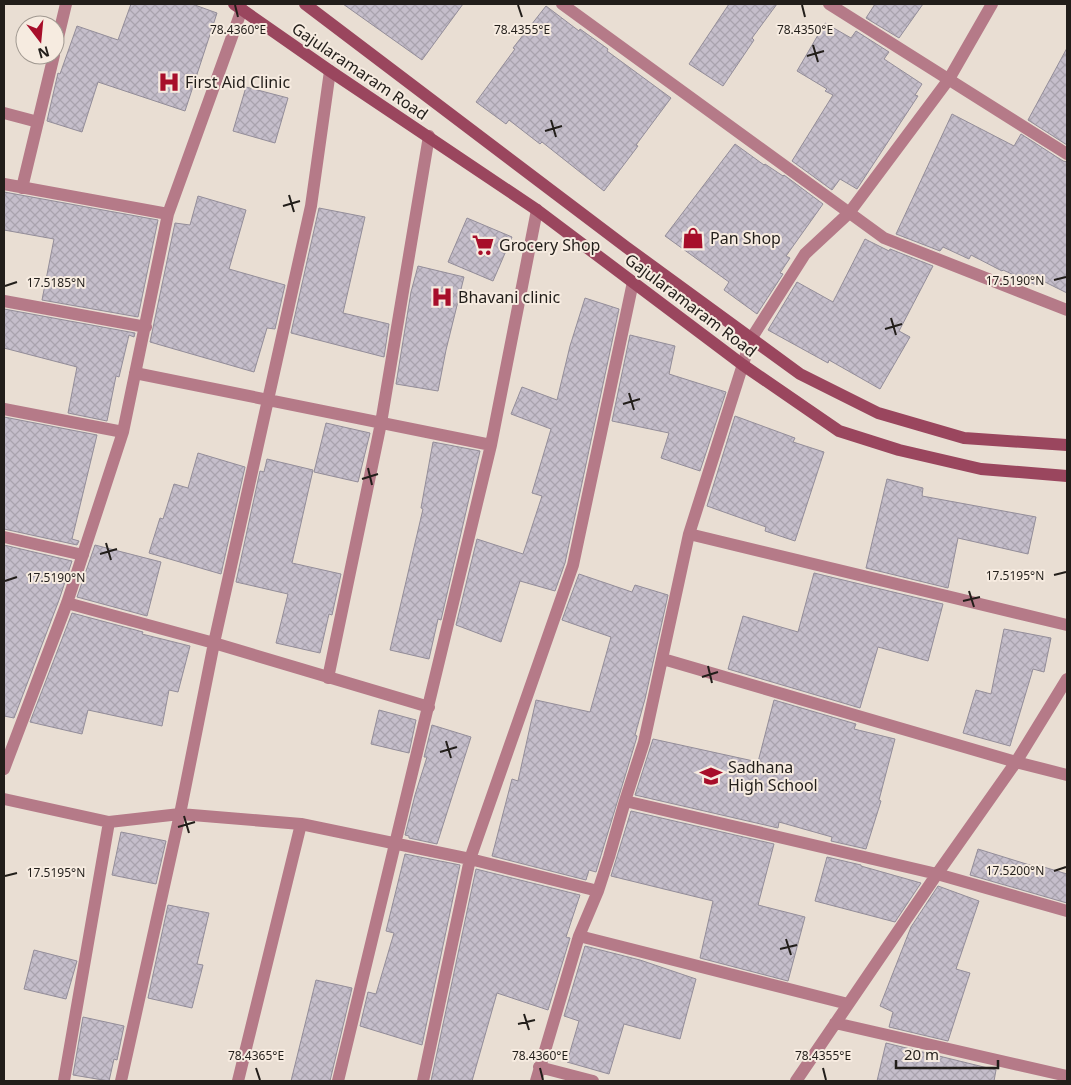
<svg xmlns="http://www.w3.org/2000/svg" width="1071" height="1085" font-family="'Noto Sans',sans-serif">
	<defs>
		<pattern id="building-cross-hatch" width="8" height="8" patternUnits="userSpaceOnUse" patternTransform="scale(1.25)"><rect width="8" height="8" fill="#c5becb"/><path d="M0 0l8 8M0 8l8-8" fill="none" stroke="#a9a3ae"/></pattern>
	</defs>
	<rect width="100%" height="100%" fill="#e9ded3"/>
	<path fill="url(#building-cross-hatch)" stroke="#938d99" d="M131 4H192L217 13 185 111 98 82 82 132 47 121 58 73 60 74 77 26 118 40Z
		M343 4H463L422 60Z
		M729 4H777L752 38 754 40 723 86 689 64Z
		M875 4H923L899 38 866 18Z
		M546 6 579 31 580 29 608 49 607 51 671 98 636 145 638 146 604 191 542 142 540 144 509 120 506 124 476 102 515 49 513 48Z
		M825 23 851 38 856 31 889 52 884 59 922 84 915 95 918 96 857 189 840 179 832 190 792 161 833 95 825 91 827 89 797 71Z
		M1067 48V145L1028 120Z
		M246 87 288 98 275 143 233 131Z
		M952 114 1014 146 1021 134 1063 161 1067 162V293L1041 280 1038 286 1003 270 1002 271 971 255 969 259 943 247 940 251 896 234Z
		M735 144 764 165 765 164 783 176 784 175 823 204 786 256 790 258 780 273 783 274 757 314 724 290 729 282 665 236Z
		M4 192 158 220 138 317 42 300 54 239 4 230Z
		M198 196 246 210 229 269 285 285 275 329 267 328 254 372 150 342 175 223 190 225Z
		M319 208 365 217 343 313 389 324 384 357 291 333Z
		M467 218 512 237 493 281 448 262Z
		M865 239 889 251 890 249 933 266 899 331 910 337 880 389 829 360 828 363 768 330 797 282 833 302Z
		M418 266 464 277 446 350 438 391 396 384 411 292Z
		M585 298 619 309 565 563 555 591 520 581 501 642 456 625 477 539 523 554 542 496 532 493 551 429 511 414 522 387 557 400 570 346Z
		M4 309 135 333 134 337 129 335 119 377 116 376 107 421 68 413 77 367 4 348Z
		M630 335 675 346 669 374 726 392 700 471 661 458 669 433 612 421Z
		M735 416 795 438 793 442 824 452 795 541 765 531 766 527 707 506Z
		M4 417 97 435 72 539 79 541 77 545 4 529Z
		M326 423 370 433 358 482 314 472Z
		M433 442 480 451 441 620 438 619 429 659 390 650 423 509 421 508Z
		M198 453 245 467 221 574 149 553 160 518 163 519 174 484 188 488Z
		M267 459 313 470 292 563 341 574 332 615 329 614 320 653 276 643 288 594 236 582 260 471 264 472Z
		M887 479 923 488 922 496 1036 517 1028 554 958 538 948 588 866 568Z
		M4 545 72 561 59 600 14 718 4 716Z
		M95 545 161 562 147 616 77 597Z
		M814 573 943 604 928 661 878 647 860 708 728 669 743 616 798 632Z
		M579 574 632 592 635 585 668 595 645 699 635 735 637 736 636 740 596 872 589 870 586 880 492 856 512 779 518 781 536 700 590 712 611 637 562 620Z
		M72 613 143 632 142 634 190 646 178 692 169 690 162 726 88 710 82 734 30 722Z
		M1004 629 1051 638 1044 672 1033 669 1010 746 963 733 976 690 991 694Z
		M774 700 856 724 854 729 895 739 879 800 881 801 866 849 831 841 832 837 779 822 778 828 635 795 653 739 758 762Z
		M379 710 416 720 409 753 371 744Z
		M432 725 471 737 437 844 409 838V836L405 835 415 795 427 757H424Z
		M631 811 774 844 758 905 805 917 788 981 700 958 713 901 611 876Z
		M121 832 166 841 156 884 112 875Z
		M978 849 1036 867 1037 865 1067 874V903L970 875Z
		M405 854 460 865 422 1045 360 1026 368 992 376 994 394 933 386 931Z
		M827 857 861 865V866L921 883 895 922 815 901Z
		M476 869 580 895 566 937 570 938 548 1010 497 993 472 1081H431Z
		M938 886 979 901 956 969 970 973 948 1041 889 1027 893 1012 880 1006 911 927Z
		M168 905 209 913 197 964 203 965 192 1008 148 998Z
		M585 946 640 960 696 979 680 1039 624 1024 609 1074 567 1062 579 1021 564 1016Z
		M34 950 77 961 66 999 24 989Z
		M316 980 352 988 330 1081H291Z
		M83 1017 124 1026 117 1060 114 1059 109 1081 73 1075Z
		M886 1043 996 1070 994 1081H877Z"/>
	<g fill="none" stroke-linecap="round" stroke-linejoin="round">
		<path stroke="#b57a88" stroke-width="12" d="M562 4 884 238 1067 310
			M829 4 1067 154
			M55 50 66 4
			M4 113 38 122
			M4 184 168 214
			M22 188 54 55
			M4 301 146 327
			M135 373 491 445
			M4 409 123 432
			M689 534 1067 625
			M4 537 83 555
			M67 603 214 643 429 707
			M663 659 1016 762 1067 775
			M328 678 381 423 429 136
			M4 769 67 603 123 432 168 214 242 9
			M4 799 109 822 64 1081
			M625 801 937 874 1067 911
			M109 822 180 814 301 824 470 859 423 1081
			M598 891 470 859 573 565 633 282
			M579 936 848 1004
			M835 1023 1067 1076
			M539 1067 593 1081
			M121 1081 180 814 214 643 311 206 330 71
			M238 1081 301 824
			M338 1081 491 445 537 210
			M536 1081 579 936 598 891 609 857 625 801 644 742 689 534 751 339 805 254 849 213 949 79 992 4
			M796 1081 937 874 1016 762 1067 679"/>
		<path stroke="#9a465e" stroke-width="12" d="M234 4 330 71 537 210 743 365 839 431 899 450 981 469 1067 476
			M305 4 626 247 800 374 878 413 964 438 1067 445"/>
	</g>
	<path fill="none" stroke="#221e1a" stroke-width="2" d="M235 5 238 17M518 5 522 17M802 5 805 17M813 45 818 62M807 56 824 51M551 120 556 137M545 131 562 126M289 195 294 212M283 206 300 201M1054 280 1066 277M5 286 17 282M891 318 896 335M885 329 902 324M629 393 634 410M623 404 640 399M368 468 372 485M362 479 378 474M106 543 111 560M100 554 117 549M1054 575 1066 572M5 581 17 577M969 591 974 607M963 601 980 597M708 666 712 683M702 677 718 672M446 741 451 758M440 752 457 747M184 816 189 833M178 827 195 822M1054 871 1066 867M5 876 17 873M786 939 791 955M780 949 797 945M524 1014 529 1030M518 1024 535 1020M256 1068 260 1080M540 1068 543 1080M823 1068 826 1080"/>
	<defs>
		<g id="hospital-bare" transform="scale(1.725)"><path d="M-5-5h3v3.5h4V-5h3V5h-3V1.5h-4V5h-3Z" fill="#a70e2a" stroke="#f6ebe0" stroke-width="2.5" paint-order="stroke"/></g>
		<g id="shop-bare" transform="scale(1.725)"><path d="M-5-2.5h2.3a2.7 3.5 0 0 1 5.4 0H5L5.5 6h-11ZM-1.5-2.5h3a1.5 2.3 0 0 0-3 0Z" fill="#a70e2a" stroke="#f6ebe0" stroke-width="2.5" paint-order="stroke"/></g>
		<g id="supermarket-bare" transform="scale(1.725)"><path d="M-6-5.5h2.5l.6 2H6L4.5 2H-2.5L-4.4-4H-6ZM-1.5 3.2a1.3 1.3 0 1 0 .1 0ZM3 3.2a1.3 1.3 0 1 0 .1 0Z" fill="#a70e2a" stroke="#f6ebe0" stroke-width="2.5" paint-order="stroke"/></g>
		<g id="school-bare" transform="scale(1.725)"><path d="M0-5L7-2L0 1L-7-2ZM-4 1L0 2.5L4 1V4Q0 6-4 4Z" fill="#a70e2a" stroke="#f6ebe0" stroke-width="2.5" paint-order="stroke"/></g>
	</defs>
	<g fill-rule="evenodd">
		<use href="#hospital-bare" x="169" y="82"/>
		<use href="#shop-bare" x="693" y="238"/>
		<use href="#supermarket-bare" x="483" y="245"/>
		<use href="#hospital-bare" x="442" y="297"/>
		<use href="#school-bare" x="711" y="776"/>
	</g>
	<g text-anchor="middle" stroke-width="4" stroke-linejoin="round" paint-order="stroke">
		<g font-size="16" fill="#221e1a" stroke="#f6ebe0">
			<text transform="translate(360 71) rotate(34)" y="6">Gajularamaram Road</text>
			<text transform="translate(691 305) rotate(37)" y="6">Gajularamaram Road</text>
		</g>
		<g font-size="16" fill="#221e1a" stroke="#f6ebe0" text-anchor="start">
			<text x="185" y="88">First Aid Clinic</text>
			<text x="710" y="244">Pan Shop</text>
			<text x="499" y="251">Grocery Shop</text>
			<text x="458" y="303">Bhavani clinic</text>
			<text x="728" y="773">Sadhana<tspan x="728" dy="18">High School</tspan></text>
		</g>
	</g>
	<g font-size="12" text-anchor="middle" fill="#221e1a" stroke="#f6ebe0" stroke-width="4" stroke-linejoin="round" paint-order="stroke">
		<text x="238" y="34">78.4360°E</text>
		<text x="522" y="34">78.4355°E</text>
		<text x="805" y="34">78.4350°E</text>
		<text x="1015" y="285">17.5190°N</text>
		<text x="56" y="287">17.5185°N</text>
		<text x="1015" y="580">17.5195°N</text>
		<text x="56" y="582">17.5190°N</text>
		<text x="1015" y="875">17.5200°N</text>
		<text x="56" y="877">17.5195°N</text>
		<text x="256" y="1060">78.4365°E</text>
		<text x="540" y="1060">78.4360°E</text>
		<text x="823" y="1060">78.4355°E</text>
	</g>
	<rect width="1071" height="1085" fill="none" stroke="#221e1a" stroke-width="10"/>
	<g transform="translate(40 40) rotate(164)"><circle r="24" fill="#f6ebe0" stroke="#a19991"/>
	<path d="M0-4L9 19L0 12L-9 19Z" fill="#a70e2a"/>
	<text y="-8" font-size="14" font-weight="bold" text-anchor="middle" fill="#221e1a">N</text>
	</g>
	<path d="M896 1060v8h102v-8" fill="none" stroke="#221e1a" stroke-width="2.5"/>
	<text x="904" y="1060" font-size="15" fill="#221e1a" stroke="#f6ebe0" stroke-width="4" paint-order="stroke">20 m</text>
</svg>
